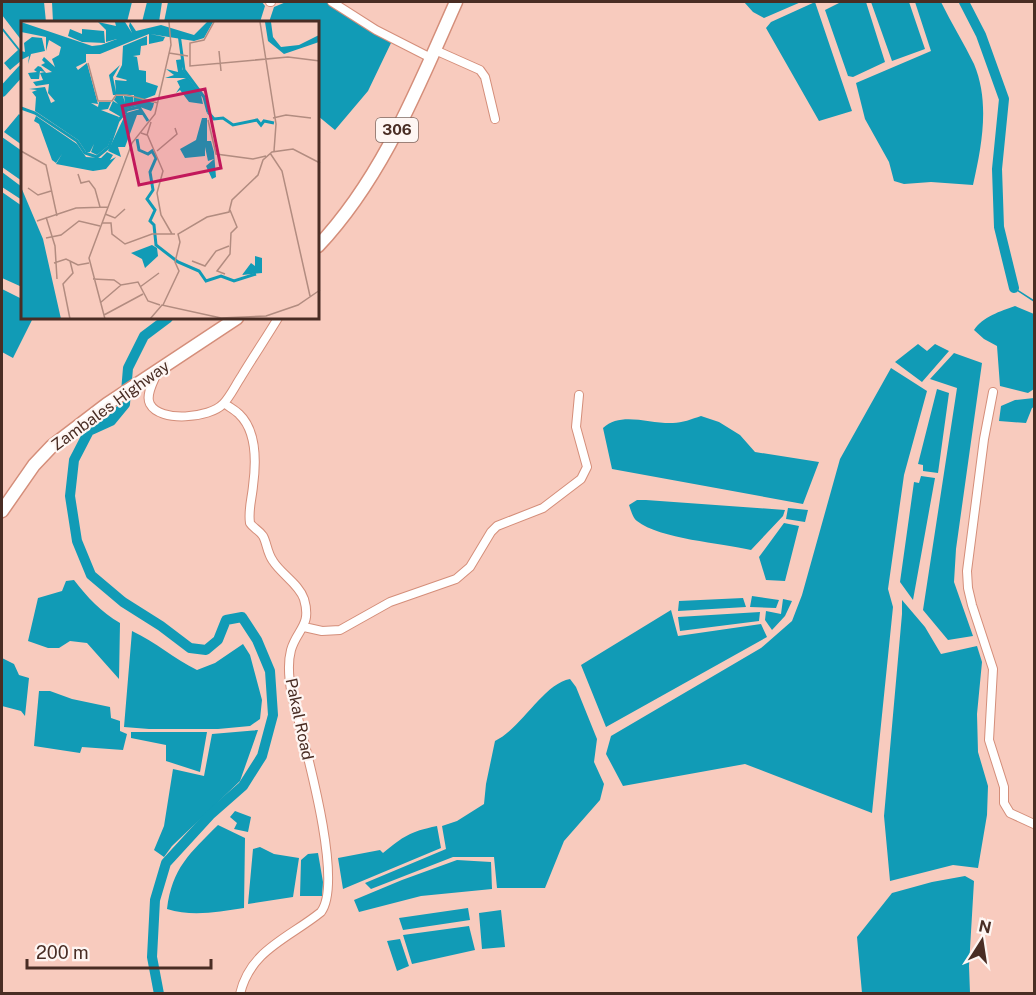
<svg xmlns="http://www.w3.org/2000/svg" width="1036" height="995" font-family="'Public Sans',sans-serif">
	<rect width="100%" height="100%" fill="#f8cbbe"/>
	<path fill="#119bb6" d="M2 2H44L46 22H22V41L2 15Z
		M52 2H132L127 22H53Z
		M147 2H162L159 22H142Z
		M168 2H262L265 6 260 22H164Z
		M286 2H328L391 43 368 91 335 130 318 116V22H269L274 7Z
		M744 2H801L764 18 753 12Z
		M815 2 852 111 819 121 766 28 771 22Z
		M841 2H866L885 62 853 77 848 76 825 10Z
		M871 2H909L925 49 892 61Z
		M915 2H941C951 23 964 43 974 64 990 102 982 145 973 185L931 182 904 184 894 181 889 162 865 119 856 83 931 51Z
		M2 27 22 52V60L10 70 4 63 18 50 2 30Z
		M19 114 22 117V145L4 132Z
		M2 137 22 151V181L2 167Z
		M2 172 22 187V200L2 187Z
		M2 192 22 206V287L2 278Z
		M2 289 22 299V318H33L13 358 2 352Z
		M1015 306 1034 314V389L1028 393 1000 386 997 346 984 339 974 330C982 317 1001 311 1015 306Z
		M918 344 927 351 935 344 949 351 922 382 895 362Z
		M954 353 982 363 956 549 954 582 973 636 948 640 923 610 957 388 930 379Z
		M891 368 927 391 904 475 888 589 893 607 872 813 745 764 623 786 606 754 611 736 761 648 792 621 802 595 840 459Z
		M937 389 949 393 938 473 923 471V465L918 464Z
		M1034 398V407L1032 408 1026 423 999 421 1001 406 1015 400Z
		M701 416 719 422 740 435 755 452 819 462 803 504 612 469 603 428C621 411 649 424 673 423 682 423 692 419 701 416Z
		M921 476 935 478 913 600 900 582 914 482 919 483Z
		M637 500H646L785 510 783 516 751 550C721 543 660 539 637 521 633 518 631 511 629 505Z
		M788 508 808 510 805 522 786 519Z
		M784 523 799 526 785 581 766 580 759 557Z
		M74 580C87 597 101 612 120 623L119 679 87 643 70 641 59 648H48L28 641 38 598 62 591 66 581Z
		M752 596 779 600 776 608 750 607Z
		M743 598 746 607 678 611 679 601Z
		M783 599 792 601 785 616 772 630 765 620 766 611 781 614Z
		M902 600 925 627 941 654 977 646 982 662 977 714 978 752 988 786 987 815 978 868 953 865 890 881 884 816 902 614Z
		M671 610 678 636 761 624 767 637 606 727 581 665Z
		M760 612 759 621 680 631 678 617Z
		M132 631C156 642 174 659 197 670L215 663 243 644 250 655 262 700 260 719 250 726 218 729H149L124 727Z
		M2 658 14 664 19 675 29 678 25 716 21 711 2 706Z
		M570 679 576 687 597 739 594 762 604 784 600 800 564 841 545 888H497L494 857H453L371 889 365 883 446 849 442 826 457 821 484 804 486 784 495 741C522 728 543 684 570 679Z
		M39 691H50L72 699 110 707 111 718 120 721V731L127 734 123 750 82 747 80 753 34 746Z
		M258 730 240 781 172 846 164 857 154 850 164 826 173 769 204 776 212 734Z
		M131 732H207L200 772 166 761V745L131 738Z
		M235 811 251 817 248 832 234 829 237 823 230 817Z
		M218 825 245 838 244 908C218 912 192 917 167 909 172 868 190 853 218 825Z
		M437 826 441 848 343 889 338 858 380 850 383 853C404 836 409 832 437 826Z
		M260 847 274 854 299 858 293 897 248 904 253 849Z
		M318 853 323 882 322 896H300L301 860 308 854Z
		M457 860 491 862 492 889 421 896 359 912 354 900 402 880Z
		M965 876 974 881 969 966 970 993H862L857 937 892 893 932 882Z
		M468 908 470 920 403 930 399 918Z
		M501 910 505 947 482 949 479 913Z
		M469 926 475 950 412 964 403 935Z
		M400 939 409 966 397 971 387 941Z"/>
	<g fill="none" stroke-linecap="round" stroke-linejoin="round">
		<path stroke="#119bb6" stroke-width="1.5" d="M1014 288 1034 301"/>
		<path stroke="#119bb6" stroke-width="10" d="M964 2 981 35 1004 99 997 169 999 227 1014 288
			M2 92 22 70
			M159 994 152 957 155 900 166 863 210 815 243 786 262 756 273 715 270 671 257 640 242 617 226 620 218 640 206 650 190 648 161 626 123 602 91 575 77 541 70 496 74 460 89 431 111 421 125 404 128 368 144 336 168 318"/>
		<g stroke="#d48e7a" stroke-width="10">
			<path id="street" d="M270 2H271
				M332 2 376 30 431 58
				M435 50 480 70 485 77 495 119
				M157 373C154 381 145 395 150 404 160 423 210 418 223 404 230 397 235 386 241 377 253 357 266 338 278 318
				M993 392 984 439 967 571 968 588 972 605 993 669 989 740 1004 787V803L1010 813 1034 824
				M224 403C229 407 235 410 239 414 257 431 256 464 253 486 252 498 248 510 250 523 253 528 259 530 263 536 267 543 267 553 273 561 281 574 299 584 304 599 312 626 297 629 291 650 287 665 289 680 292 695 302 736 345 880 321 912 289 938 250 950 240 994
				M304 627 322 631 340 630 390 602 456 579 470 567 491 532 497 526 543 508 581 479 587 467 576 427 579 395"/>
		</g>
		<g stroke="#d48e7a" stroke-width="15">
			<path id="primary" d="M318 246C383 177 418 87 456 2
				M2 511 34 465 52 446 107 404 237 318"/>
		</g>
		<use href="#street" stroke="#fff" stroke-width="8"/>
		<use href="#primary" stroke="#fff" stroke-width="12"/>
	</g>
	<g text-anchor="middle" stroke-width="4.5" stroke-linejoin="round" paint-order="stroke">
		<rect fill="#fef6f3" stroke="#7f6962" stroke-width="1.5" x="376" y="118" width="42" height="24" rx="4.5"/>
		<g font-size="15" font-weight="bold" fill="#492d24">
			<text x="397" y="135">306</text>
		</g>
		<g font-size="16" fill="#492d24" stroke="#fef6f3">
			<text transform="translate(110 405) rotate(-36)" y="6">Zambales Highway</text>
			<text transform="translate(300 719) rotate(78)" y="6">Pakal Road</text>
		</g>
	</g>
	<g transform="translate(21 21)">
		<rect width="298" height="298" fill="#f8cbbe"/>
		<path d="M0 1 71 25 80 24 96 18 85 21V9L77 1 95 5 94 1H104L111 12 108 5 109 1 115 10 140 4 173 14 186 1H192L183 17 173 20 129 13 144 16 142 20 128 23V13L79 33H65V41L55 46 57 49 66 42 77 83 70 82 77 86 78 81H90L87 88 80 89 98 96 87 125 76 134 70 131 73 123 69 131H65L57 119 14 90 15 76 11 71 16 69 8 68 24 66 30 82 34 80 27 72 28 63 15 65 12 61 22 59 19 52 24 51 19 50 18 58H10L7 52 16 51 13 49 17 45 20 46 25 52 31 51 20 44 24 42 21 39 23 36 34 46 31 38 38 34 40 26 28 19 25 30V16L0 11ZM244 1H250L252 16 260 26 278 24 298 14V21L263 33 247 20ZM49 8 61 13V8L83 10 84 22 61 21 47 15ZM126 15V24L120 25 119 34 112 35 116 36 118 49 125 50V61L137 65 134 74 121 79 133 82 132 86 130 90 116 85 106 88 100 96 88 89 92 80 97 83 93 79 95 75H102L104 82 103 75 112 76V85L113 74H92L88 54 99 44 92 56 95 71 94 59 105 60 106 59 95 56 101 44 102 25ZM11 16 21 17 24 30 10 33 7 43 8 35 0 39V30L4 31 3 22ZM163 38 161 48 180 74 182 83 168 81 159 69 155 72 159 66 156 60 165 57H144L153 54 145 48 157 51 155 39ZM119 88 123 94H116L104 126H97L100 136 87 130 105 92ZM15 95 56 123 65 136 80 137 86 131 92 134 89 139 95 136 85 148 72 150 35 143 41 133 35 142 31 139 18 103 13 100ZM181 97H186V120H190L193 131 195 156 191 158 185 145 193 138 187 140 184 126V135L164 137 159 128 175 119ZM0 166 22 218 40 298H0ZM131 224 136 227 137 235 124 247 121 238 110 232ZM234 235 241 237V252L221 254 230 242 234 245Z" fill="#119bb6"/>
		<path fill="none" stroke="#119bb6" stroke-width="3" d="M158 13 163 49 183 76 187 91M0 87 14 92 56 120 64 132 76 136 88 126 97 100 106 89 118 86 127 100M187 91 193 98 202 97 212 104 236 99 240 104 243 100 253 102M116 118 118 129 127 133 131 130 135 137 129 151 132 169 126 178 134 189 129 200 133 204 135 224 157 241 178 250 185 260 200 255 213 260 235 253"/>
		<path fill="none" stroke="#b28c80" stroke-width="1.5" d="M193 1 183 19 169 22V45L267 36 299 40M239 1 255 103 253 130M198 30 200 50M148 32 167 35M67 42 77 80H91L95 74H106L137 82M252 97 265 94 290 97M187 99 195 133 232 138 245 135M120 112 126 114 130 101M126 113 142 150 136 172 140 194 151 213M0 130 25 144 36 195M136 130 156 113 154 107M249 132 261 150 289 275M57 153 60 162 68 160 74 168 79 186M7 167 17 174 30 170M84 193 94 197 104 188M25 196 34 225 36 258M16 200 55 187 87 186M81 202H90L91 213 104 223 131 213H154M25 217 40 214 58 200 79 205M171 240 184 245 195 230 208 225M33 242 45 238 57 244 68 242M204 253 196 250 209 233 210 212 216 206 209 189M72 258 93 259 100 264 117 261 127 280 139 284M119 266 138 252M79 282 100 264M142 284 158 250 154 241 159 221 157 213 186 196 208 191 211 179 237 154 242 139 251 131 272 128 299 142M83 294 122 273M49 298 42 263 52 252 49 240M84 298 68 237 111 122 134 93 150 24 148 1M129 298 141 284 200 297 245 295 277 284 299 269"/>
		<path fill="#c2185b" fill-opacity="0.15" stroke="#c2185b" stroke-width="3" d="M184 68 200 147 118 164 101 85Z"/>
		<rect width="298" height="298" fill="none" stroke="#492d24" stroke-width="3"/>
	</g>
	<rect width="1036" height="995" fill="none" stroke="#492d24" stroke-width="6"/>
	<g transform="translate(982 941) rotate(12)" stroke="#fef6f3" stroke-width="4.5" paint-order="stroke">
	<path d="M0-4.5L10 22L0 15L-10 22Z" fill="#492d24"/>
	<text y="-9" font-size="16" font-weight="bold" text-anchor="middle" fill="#492d24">N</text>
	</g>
	<path d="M27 959v9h184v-9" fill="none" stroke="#492d24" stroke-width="3"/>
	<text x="36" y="959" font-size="18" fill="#492d24" stroke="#fef6f3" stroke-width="4.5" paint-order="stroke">200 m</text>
</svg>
